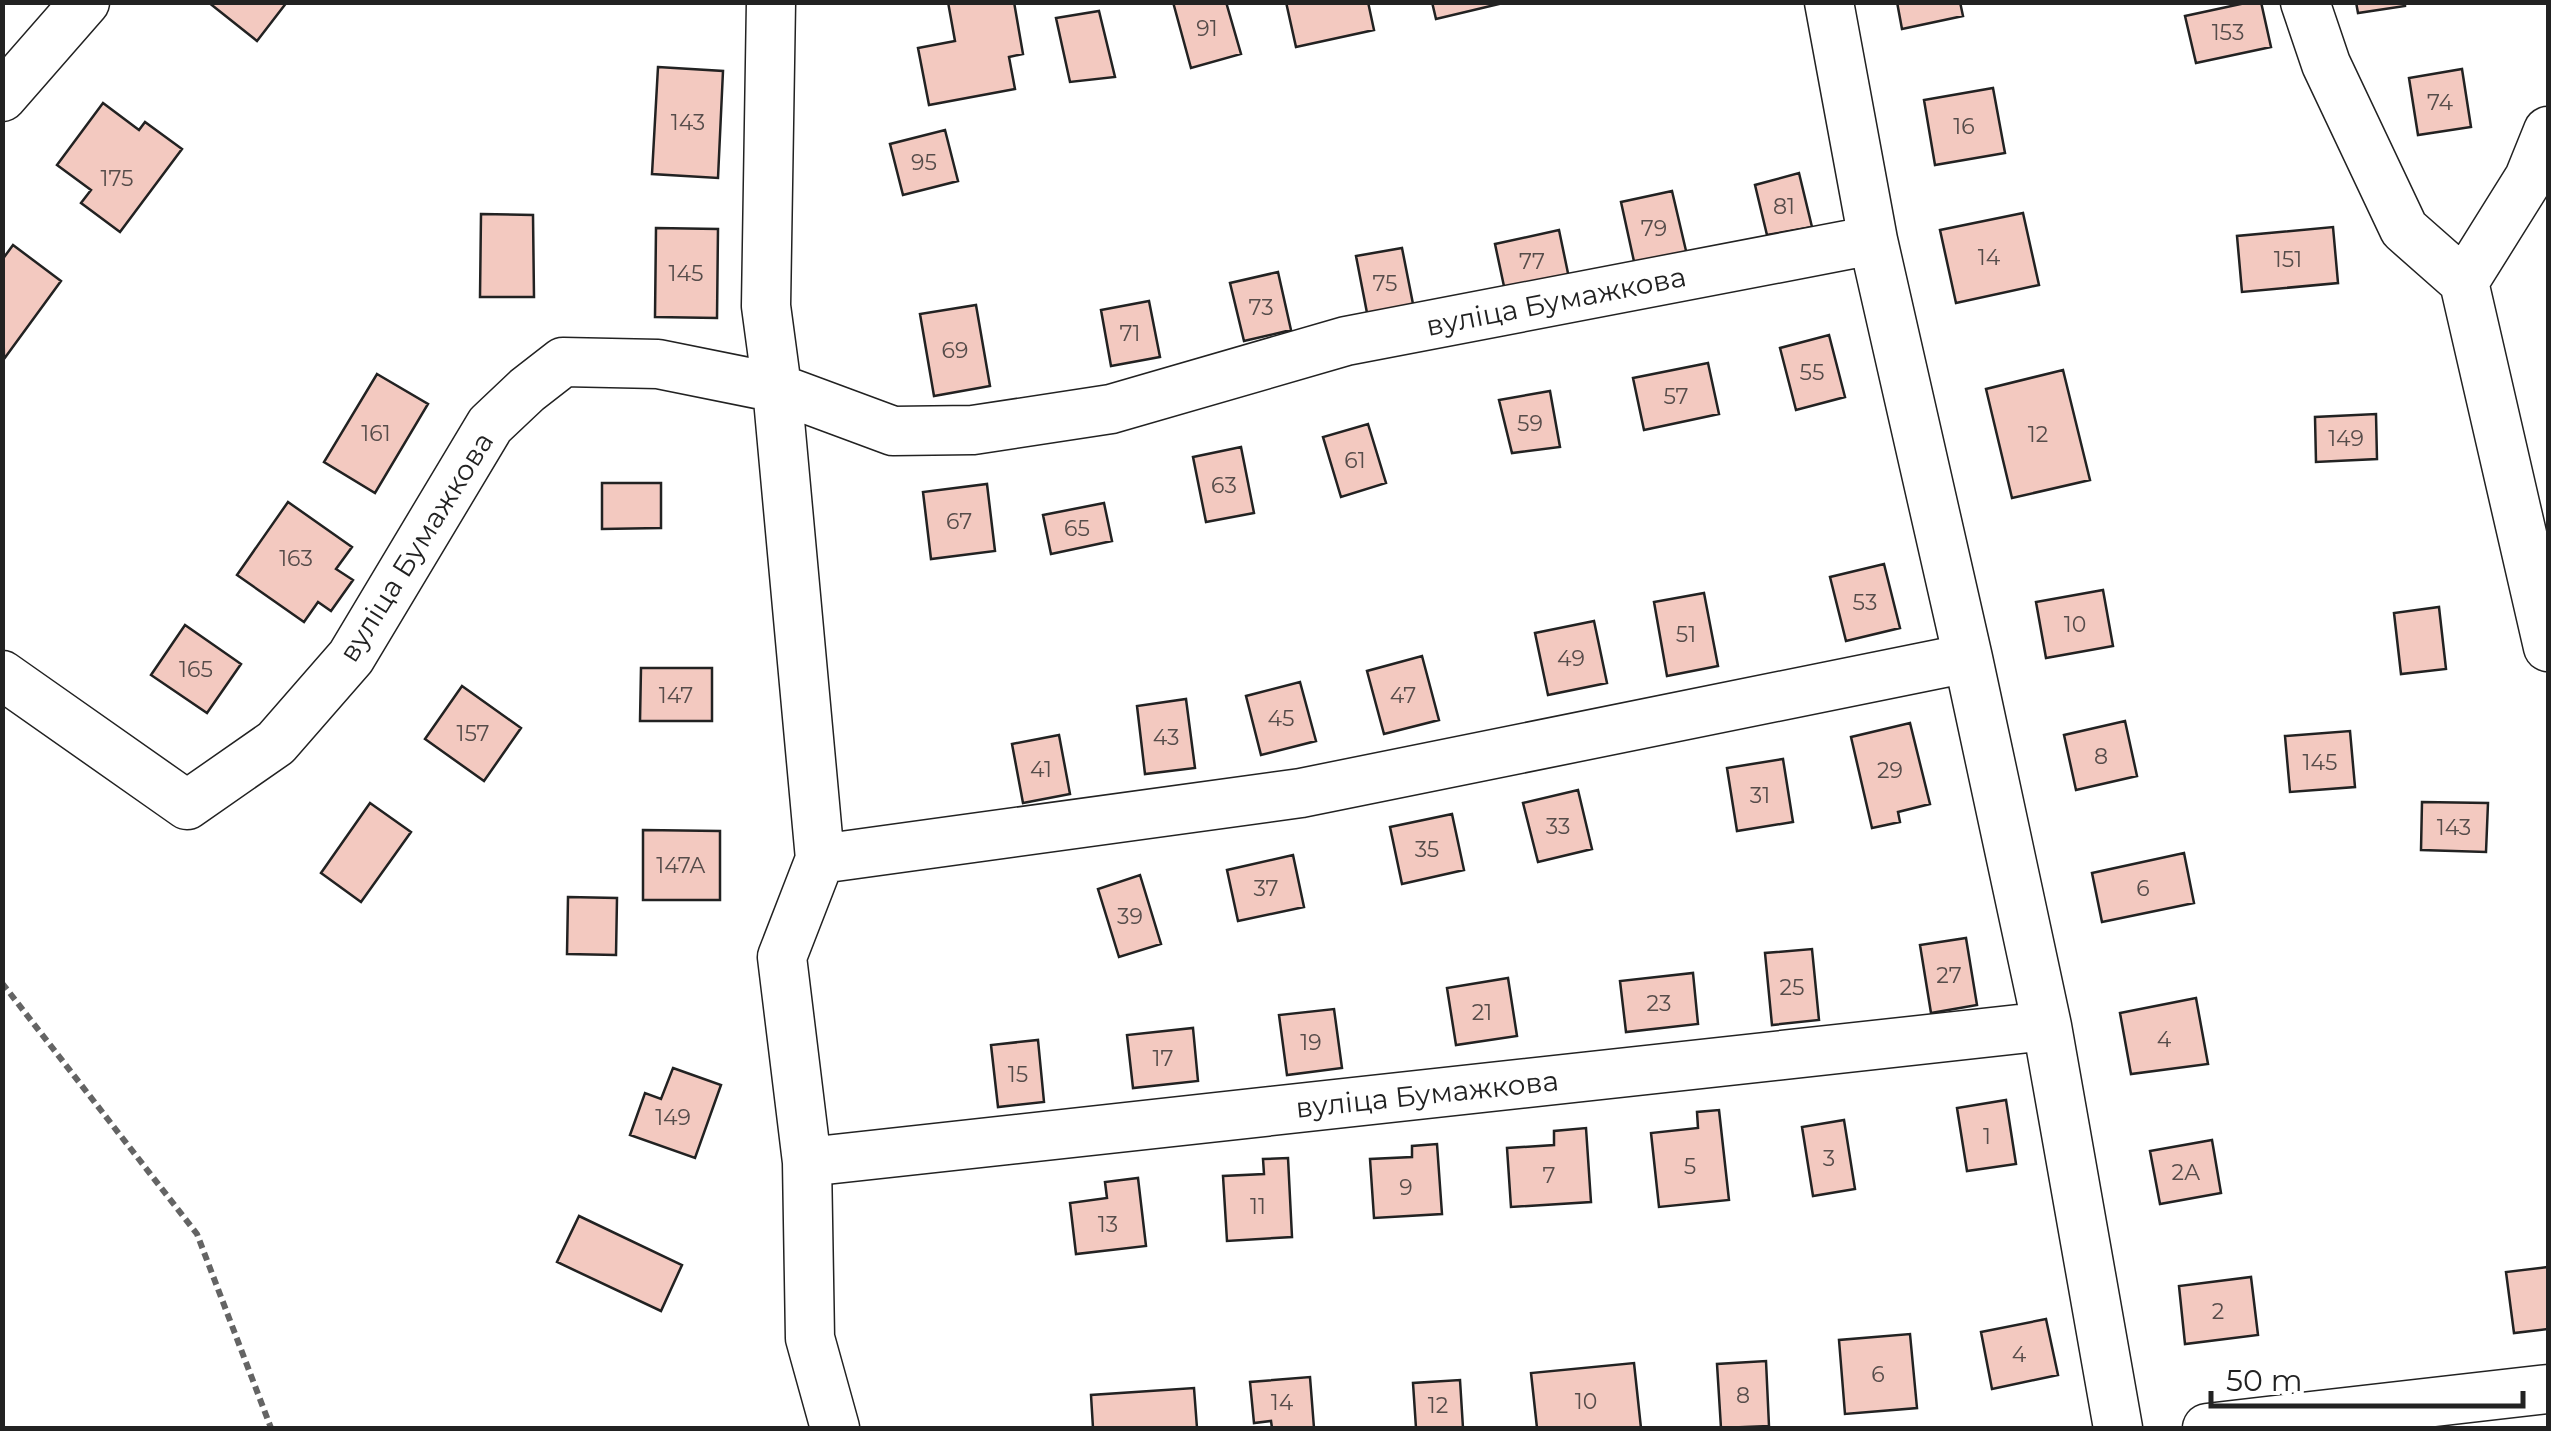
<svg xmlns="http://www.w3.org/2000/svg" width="2551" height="1431" font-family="Montserrat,sans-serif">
	<rect width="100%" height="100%" fill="#fff"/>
	<path fill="#f3c9c0" stroke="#222" stroke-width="2.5" d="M208 2H287L257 41Z
		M948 2H1014L1023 54 1009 57 1015 89 929 105 918 48 955 41Z
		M1173 2H1226L1241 54 1191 68Z
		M1286 2H1368L1374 30 1296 47Z
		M1432 2H1499V4L1436 19Z
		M1897 2H1960L1963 16 1902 29Z
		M2250 2H2261L2271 47 2196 63 2185 16Z
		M2356 2H2405V6L2358 13Z
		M1099 11 1115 77 1070 82 1056 18Z
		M658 67 723 71 718 178 652 174Z
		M2462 69 2471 127 2418 135 2409 78Z
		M1993 88 2005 153 1935 165 1924 100Z
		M103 103 139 130 145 122 182 149 120 232 81 203 91 190 57 165Z
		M945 130 958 181 903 195 890 144Z
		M1799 173 1812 227 1767 235 1755 185Z
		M1672 191 1687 255 1635 266 1621 202Z
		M2023 213 2039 285 1956 303 1940 230Z
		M481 214 533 215 534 297H480Z
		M2333 227 2338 283 2242 292 2237 236Z
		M656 228 718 229 717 318 655 317Z
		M1559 230 1569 278 1505 291 1495 244Z
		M13 245 61 281 4 359 2 260Z
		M1402 248 1414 309 1368 318 1356 256Z
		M1278 272 1291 330 1244 341 1230 283Z
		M1149 301 1160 357 1111 366 1101 310Z
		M976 305 990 386 934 396 920 314Z
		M1829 335 1845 397 1796 410 1780 348Z
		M1708 363 1719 414 1644 430 1633 378Z
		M2063 370 2090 480 2012 498 1986 389Z
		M377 374 428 404 375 493 324 462Z
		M1550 391 1560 447 1512 453 1499 400Z
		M2376 414 2377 459 2316 462 2315 417Z
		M1368 424 1386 483 1341 497 1323 437Z
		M1241 447 1254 513 1206 522 1193 457Z
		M602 483H661V528L602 529Z
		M987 484 995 551 931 559 923 492Z
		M288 502 352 547 336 569 353 580 331 611 318 602 304 622 237 575Z
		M1104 503 1112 541 1051 554 1043 515Z
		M1884 564 1900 628 1846 641 1830 577Z
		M2103 590 2113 646 2046 658 2036 602Z
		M1704 593 1718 666 1667 676 1654 602Z
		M2439 607 2446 669 2401 674 2394 613Z
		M1594 621 1607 683 1548 695 1535 633Z
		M185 625 241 664 207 713 151 675Z
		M1422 656 1439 720 1384 734 1367 671Z
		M641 668H712V721H640Z
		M1300 682 1316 741 1261 755 1246 696Z
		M462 686 521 728 484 781 425 739Z
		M1186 699 1195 768 1145 774 1137 706Z
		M2125 721 2137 776 2076 790 2064 735Z
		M1910 723 1930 804 1898 812 1900 822 1872 828 1851 737Z
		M2350 731 2355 787 2290 792 2285 736Z
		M1059 735 1070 794 1023 803 1012 744Z
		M1783 759 1793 822 1737 831 1727 768Z
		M1578 790 1592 849 1538 862 1523 803Z
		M2422 802 2488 803 2486 852 2421 850Z
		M370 803 411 832 361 902 321 873Z
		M1452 814 1464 870 1402 884 1390 827Z
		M643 830 720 831V900H643Z
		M2184 853 2194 903 2102 922 2092 873Z
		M1293 855 1304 907 1238 921 1227 870Z
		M1140 875 1161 944 1119 957 1098 889Z
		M568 897 617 898 616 955 567 954Z
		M1966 938 1977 1005 1931 1013 1920 945Z
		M1812 949 1819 1020 1772 1025 1765 953Z
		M1693 973 1698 1024 1626 1032 1620 981Z
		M1508 978 1517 1036 1456 1045 1447 988Z
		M2196 998 2208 1064 2131 1074 2120 1013Z
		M1334 1009 1342 1068 1287 1075 1279 1015Z
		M1193 1028 1198 1081 1133 1088 1127 1035Z
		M1038 1040 1044 1102 998 1107 991 1045Z
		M673 1068 721 1085 695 1158 630 1135 645 1093 661 1099Z
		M2006 1100 2016 1164 1967 1171 1957 1108Z
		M1719 1110 1729 1200 1659 1207 1651 1133 1698 1128 1697 1112Z
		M1844 1120 1855 1189 1813 1196 1802 1127Z
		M1586 1128 1591 1202 1511 1207 1507 1148 1554 1145V1131Z
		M2212 1140 2221 1193 2160 1204 2150 1151Z
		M1437 1144 1442 1214 1374 1218 1370 1159 1412 1157V1146Z
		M1288 1158 1292 1237 1227 1241 1223 1176 1264 1174 1263 1159Z
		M1138 1178 1146 1246 1076 1254 1070 1203 1107 1198 1105 1182Z
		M579 1216 682 1265 661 1311 557 1262Z
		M2548 1267V1329L2514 1333 2506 1272Z
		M2251 1277 2258 1335 2185 1344 2179 1286Z
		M2046 1319 2058 1375 1992 1389 1981 1332Z
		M1910 1334 1917 1408 1845 1414 1839 1340Z
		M1766 1361 1769 1426 1721 1428 1717 1364Z
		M1634 1363 1641 1428H1537L1531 1373Z
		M1310 1377 1314 1428H1272L1271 1421 1254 1423 1250 1382Z
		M1460 1380 1463 1428H1416L1413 1383Z
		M1194 1388 1197 1428H1093L1091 1395Z"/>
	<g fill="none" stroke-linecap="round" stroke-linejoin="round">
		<g stroke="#222" stroke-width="51">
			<path id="minor" d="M771 2 766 306 777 388 820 859 782 957 807 1162 810 1338 835 1428
				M1829 2 1873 240 1968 658 2047 1026 2118 1428
				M2305 2 2326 64 2404 229 2464 282
				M2 97 85 2
				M2548 131 2529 178 2464 282 2548 647
				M2 675 187 805 276 743 351 657 490 425 527 390 563 362 658 364 777 388 893 431 973 430 1111 409 1346 341 1873 240
				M820 859 1301 793 1968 658
				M807 1162 2047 1026
				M2207 1428 2548 1389"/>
		</g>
		<path stroke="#646464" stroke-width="6" stroke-dasharray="8 5" stroke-linecap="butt" d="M2 983 197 1234 271 1428"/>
		<use href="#minor" stroke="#fff" stroke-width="48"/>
	</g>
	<g text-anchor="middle" stroke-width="8" stroke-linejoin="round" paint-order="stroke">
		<g font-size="22" fill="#564c4a">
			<text x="1207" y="36">91</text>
			<text x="2228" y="40">153</text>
			<text x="2440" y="110">74</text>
			<text x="688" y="130">143</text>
			<text x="1964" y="134">16</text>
			<text x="924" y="170">95</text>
			<text x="117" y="186">175</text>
			<text x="1784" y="214">81</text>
			<text x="1654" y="236">79</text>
			<text x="1989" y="265">14</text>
			<text x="2288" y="267">151</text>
			<text x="1532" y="269">77</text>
			<text x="686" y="281">145</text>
			<text x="1385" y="291">75</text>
			<text x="1261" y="315">73</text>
			<text x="1130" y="341">71</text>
			<text x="955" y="358">69</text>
			<text x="1812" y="380">55</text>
			<text x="1676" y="404">57</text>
			<text x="1530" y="431">59</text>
			<text x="376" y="441">161</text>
			<text x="2038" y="442">12</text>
			<text x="2346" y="446">149</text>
			<text x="1355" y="468">61</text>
			<text x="1224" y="493">63</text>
			<text x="959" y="529">67</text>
			<text x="1077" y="536">65</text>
			<text x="296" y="566">163</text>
			<text x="1865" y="610">53</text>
			<text x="2075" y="632">10</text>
			<text x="1686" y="642">51</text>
			<text x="1571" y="666">49</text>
			<text x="196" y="677">165</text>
			<text x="676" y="703">147</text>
			<text x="1403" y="703">47</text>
			<text x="1281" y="726">45</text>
			<text x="473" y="741">157</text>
			<text x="1166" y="745">43</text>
			<text x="2101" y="764">8</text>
			<text x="2320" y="770">145</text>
			<text x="1041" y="777">41</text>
			<text x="1890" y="778">29</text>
			<text x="1760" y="803">31</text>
			<text x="1558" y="834">33</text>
			<text x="2454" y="835">143</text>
			<text x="1427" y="857">35</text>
			<text x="681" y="873">147А</text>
			<text x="1266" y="896">37</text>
			<text x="2143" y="896">6</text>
			<text x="1130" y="924">39</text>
			<text x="1949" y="983">27</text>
			<text x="1792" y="995">25</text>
			<text x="1659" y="1011">23</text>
			<text x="1482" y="1020">21</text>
			<text x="2164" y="1047">4</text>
			<text x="1311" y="1050">19</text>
			<text x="1163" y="1066">17</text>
			<text x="1018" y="1082">15</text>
			<text x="673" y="1125">149</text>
			<text x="1987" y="1144">1</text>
			<text x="1829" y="1166">3</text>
			<text x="1690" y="1174">5</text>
			<text x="2186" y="1180">2А</text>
			<text x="1549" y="1183">7</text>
			<text x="1406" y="1195">9</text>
			<text x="1258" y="1214">11</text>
			<text x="1108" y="1232">13</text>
			<text x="2218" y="1319">2</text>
			<text x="2019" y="1362">4</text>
			<text x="1878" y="1382">6</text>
			<text x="1743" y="1403">8</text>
			<text x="1586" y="1409">10</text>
			<text x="1282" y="1410">14</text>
			<text x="1438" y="1413">12</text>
		</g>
		<g font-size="28" fill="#222" stroke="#fff">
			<text transform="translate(1556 301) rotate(-11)" y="10">вуліца Бумажкова</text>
			<text transform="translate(416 547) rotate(-58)" y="10">вуліца Бумажкова</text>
			<text transform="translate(1427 1094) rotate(-6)" y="10">вуліца Бумажкова</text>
		</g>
	</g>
	<rect width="2551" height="1431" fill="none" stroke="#222222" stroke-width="10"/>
	<path d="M2211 1391v15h312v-15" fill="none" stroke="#222222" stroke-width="5"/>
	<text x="2226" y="1391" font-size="30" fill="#222222" stroke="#ffffff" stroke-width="8" paint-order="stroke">50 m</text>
</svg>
